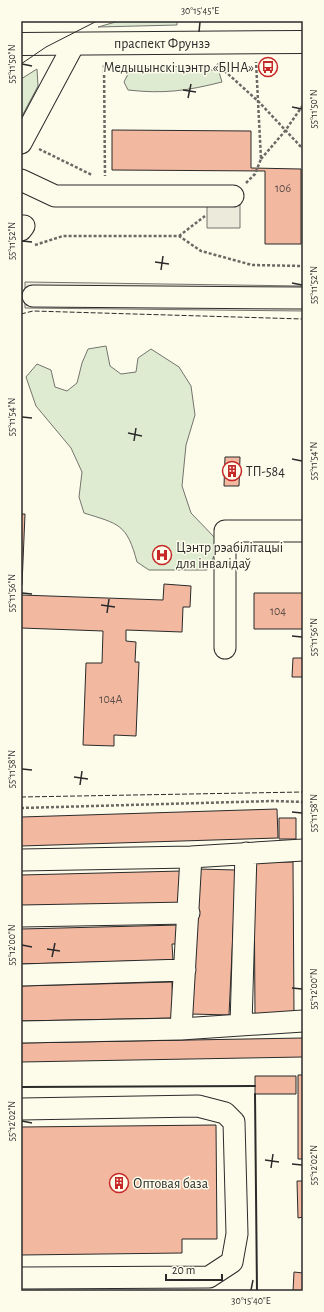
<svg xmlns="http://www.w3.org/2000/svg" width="324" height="1312" font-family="'Alegreya Sans',sans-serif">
	<rect width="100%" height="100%" fill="#fdfbea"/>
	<path fill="#deebd1" stroke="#74746e" d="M119 21H177V25L98 27Z
		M198 66 219 72 222 82C186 91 164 94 128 90L124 82 130 70 148 67Z
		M37 69 38 86 21 118V79Z
		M106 346 110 366 121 374 136 372 138 358 151 349 179 367 191 386 195 415 186 445 182 486 191 513 217 540 214 556 207 570H149L137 562C127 524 119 524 84 513L79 497 82 472 71 448 36 406 26 377 37 364 51 370 55 387 67 391 77 383 82 363 88 349Z"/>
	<path fill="#eceadb" stroke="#74746e" d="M207 189H240V228H207Z
		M25 282 303 286V311L25 308Z"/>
	<path fill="#f2b8a0" stroke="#2b2b2b" d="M112 130 251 131V168L301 169V244H265V171L112 170Z
		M225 457H240L239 486H224Z
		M21 514H25L22 585H21Z
		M164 584 191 586 190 607H183L182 632 126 630V641L136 642 135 662H139L136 736 114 735V746L83 745 86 663H102L103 631 21 628V595L163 600Z
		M254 593H303V629H254Z
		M293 658H303V677H292Z
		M277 809 278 838 21 846V817Z
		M279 818H296V839H279Z
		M254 862H293L294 1014H255Z
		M198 869 236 870 229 1015 191 1014Z
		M182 871V903L21 907V875Z
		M179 925 180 944H172L173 960 21 964V929Z
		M172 982 173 1018 21 1021V986Z
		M303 1038V1057L21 1062V1043Z
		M298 1075H303V1159H298Z
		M255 1076H296V1094H255Z
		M216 1125 217 1239H182V1253L21 1255V1127Z
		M297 1181H303V1217L298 1218Z
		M294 1272 303 1273V1291H293Z"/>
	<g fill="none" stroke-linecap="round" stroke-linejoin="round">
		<g stroke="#2b2b2b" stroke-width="23">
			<path id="minor" d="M21 143 74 44
				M21 180 55 196H233
				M21 230 24 226
				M33 296 303 298
				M225 648V531H303
				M21 860 191 857 303 850
				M21 916 189 913
				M21 975 185 970
				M241 1025 246 853
				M181 1029 191 857
				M21 1032 181 1029 303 1021
				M21 1109 198 1106 225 1113 234 1122 237 1234 232 1262 209 1277 21 1278"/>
		</g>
		<g stroke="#2b2b2b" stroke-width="24">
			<path id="major" d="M21 44 303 42"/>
		</g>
		<path stroke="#6a6964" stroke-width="2.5" stroke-dasharray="3 2" stroke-linecap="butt" d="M217 64 259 102 303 149
			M104 65 105 176
			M39 149 92 175
			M261 159 285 131 303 105
			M246 183 255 174 261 159 256 62
			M179 236 205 216
			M35 245 63 236H179L201 251 252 265 303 266
			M21 808 273 801 303 802"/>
		<use href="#minor" stroke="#fdfbea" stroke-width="21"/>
		<use href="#major" stroke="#fdfbea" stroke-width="22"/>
		<path stroke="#2b2b2b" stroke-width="1" d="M21 64 46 47 97 21"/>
		<path stroke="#2b2b2b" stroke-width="1" stroke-dasharray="5 2" stroke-linecap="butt" d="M21 314 33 311 303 319
			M21 797 303 792"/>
		<path stroke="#2b2b2b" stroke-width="2" d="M21 1087 255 1086
			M255 1094 257 1291"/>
	</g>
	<path fill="none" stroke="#2b2b2b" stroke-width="1.5" d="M199 32 200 22M22 64 32 66M183 90 196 92M188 98 191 84M292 107 302 109M22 241 32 242M155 262 169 264M161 270 163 256M292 283 302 285M22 417 32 418M128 433 142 436M134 441 136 428M292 459 302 461M22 593 32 594M101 605 115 607M107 613 109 599M292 636 302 637M22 769 32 770M74 777 88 779M80 785 82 771M292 812 302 813M22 945 32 947M47 949 60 951M52 957 55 943M292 988 302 989M22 1121 32 1123M265 1160 279 1162M292 1164 302 1165M271 1168 273 1154M251 1290 253 1280"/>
	<defs>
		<g id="bus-ring" transform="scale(1)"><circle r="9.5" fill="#fdfbea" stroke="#c62828" stroke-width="1.5"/><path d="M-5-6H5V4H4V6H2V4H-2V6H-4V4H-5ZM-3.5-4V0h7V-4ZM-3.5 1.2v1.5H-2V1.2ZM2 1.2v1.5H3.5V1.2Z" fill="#c62828"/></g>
		<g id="building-ring" transform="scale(1)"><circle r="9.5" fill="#fdfbea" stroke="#c62828" stroke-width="1.5"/><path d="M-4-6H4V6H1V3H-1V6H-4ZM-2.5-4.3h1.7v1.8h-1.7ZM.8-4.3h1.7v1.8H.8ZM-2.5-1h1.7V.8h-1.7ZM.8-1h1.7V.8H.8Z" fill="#c62828"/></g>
		<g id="hospital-ring" transform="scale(1)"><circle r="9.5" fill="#fdfbea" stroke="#c62828" stroke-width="1.5"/><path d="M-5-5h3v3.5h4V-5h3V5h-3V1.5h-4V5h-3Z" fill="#c62828"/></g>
	</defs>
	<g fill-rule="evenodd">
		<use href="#bus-ring" x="268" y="67"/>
		<use href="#building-ring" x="232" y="471"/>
		<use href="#hospital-ring" x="162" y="555"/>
		<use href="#building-ring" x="119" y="1183"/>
	</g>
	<g text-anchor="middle" stroke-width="3" stroke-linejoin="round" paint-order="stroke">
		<g font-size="12" fill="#5d4e48">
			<text x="283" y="192">106</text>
			<text x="278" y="615">104</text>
			<text x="111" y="703">104А</text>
		</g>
		<g font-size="14" fill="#2b2b2b" stroke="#fdfbea">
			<text x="162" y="48">праспект Фрунзэ</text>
		</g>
		<g font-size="14" fill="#2b2b2b" stroke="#fdfbea" text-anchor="start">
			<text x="254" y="72" text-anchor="end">Медыцынскі цэнтр «БІНА»</text>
			<text x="246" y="476">ТП-584</text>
			<text x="176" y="552">Цэнтр рэабілітацыі<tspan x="176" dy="16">для інвалідаў</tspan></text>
			<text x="133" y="1188">Оптовая база</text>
		</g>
	</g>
	<rect width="324" height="1312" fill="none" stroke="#fdfbea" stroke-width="44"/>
	<path d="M166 1274v6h56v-6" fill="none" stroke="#2b2b2b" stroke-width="2"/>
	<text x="172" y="1274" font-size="12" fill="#2b2b2b" stroke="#fdfbea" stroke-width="3" paint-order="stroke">20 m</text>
	<rect x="22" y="22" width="280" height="1268" fill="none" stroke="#2b2b2b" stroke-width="1.5"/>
	<g font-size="10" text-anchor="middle" fill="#2b2b2b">
		<text x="200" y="14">30°15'45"E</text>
		<text transform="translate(11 64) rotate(-90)" y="4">55°11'50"N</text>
		<text transform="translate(313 109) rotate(-90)" y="4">55°11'50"N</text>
		<text transform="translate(11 241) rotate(-90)" y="4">55°11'52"N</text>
		<text transform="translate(313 285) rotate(-90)" y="4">55°11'52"N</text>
		<text transform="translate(11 417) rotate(-90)" y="4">55°11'54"N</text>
		<text transform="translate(313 461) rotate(-90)" y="4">55°11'54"N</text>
		<text transform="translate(11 593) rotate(-90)" y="4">55°11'56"N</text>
		<text transform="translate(313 637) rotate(-90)" y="4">55°11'56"N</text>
		<text transform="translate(11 769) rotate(-90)" y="4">55°11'58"N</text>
		<text transform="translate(313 813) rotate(-90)" y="4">55°11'58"N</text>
		<text transform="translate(11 945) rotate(-90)" y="4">55°12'00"N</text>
		<text transform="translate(313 989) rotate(-90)" y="4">55°12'00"N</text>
		<text transform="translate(11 1121) rotate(-90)" y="4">55°12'02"N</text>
		<text transform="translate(313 1165) rotate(-90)" y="4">55°12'02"N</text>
		<text x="251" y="1304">30°15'40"E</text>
	</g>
</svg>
